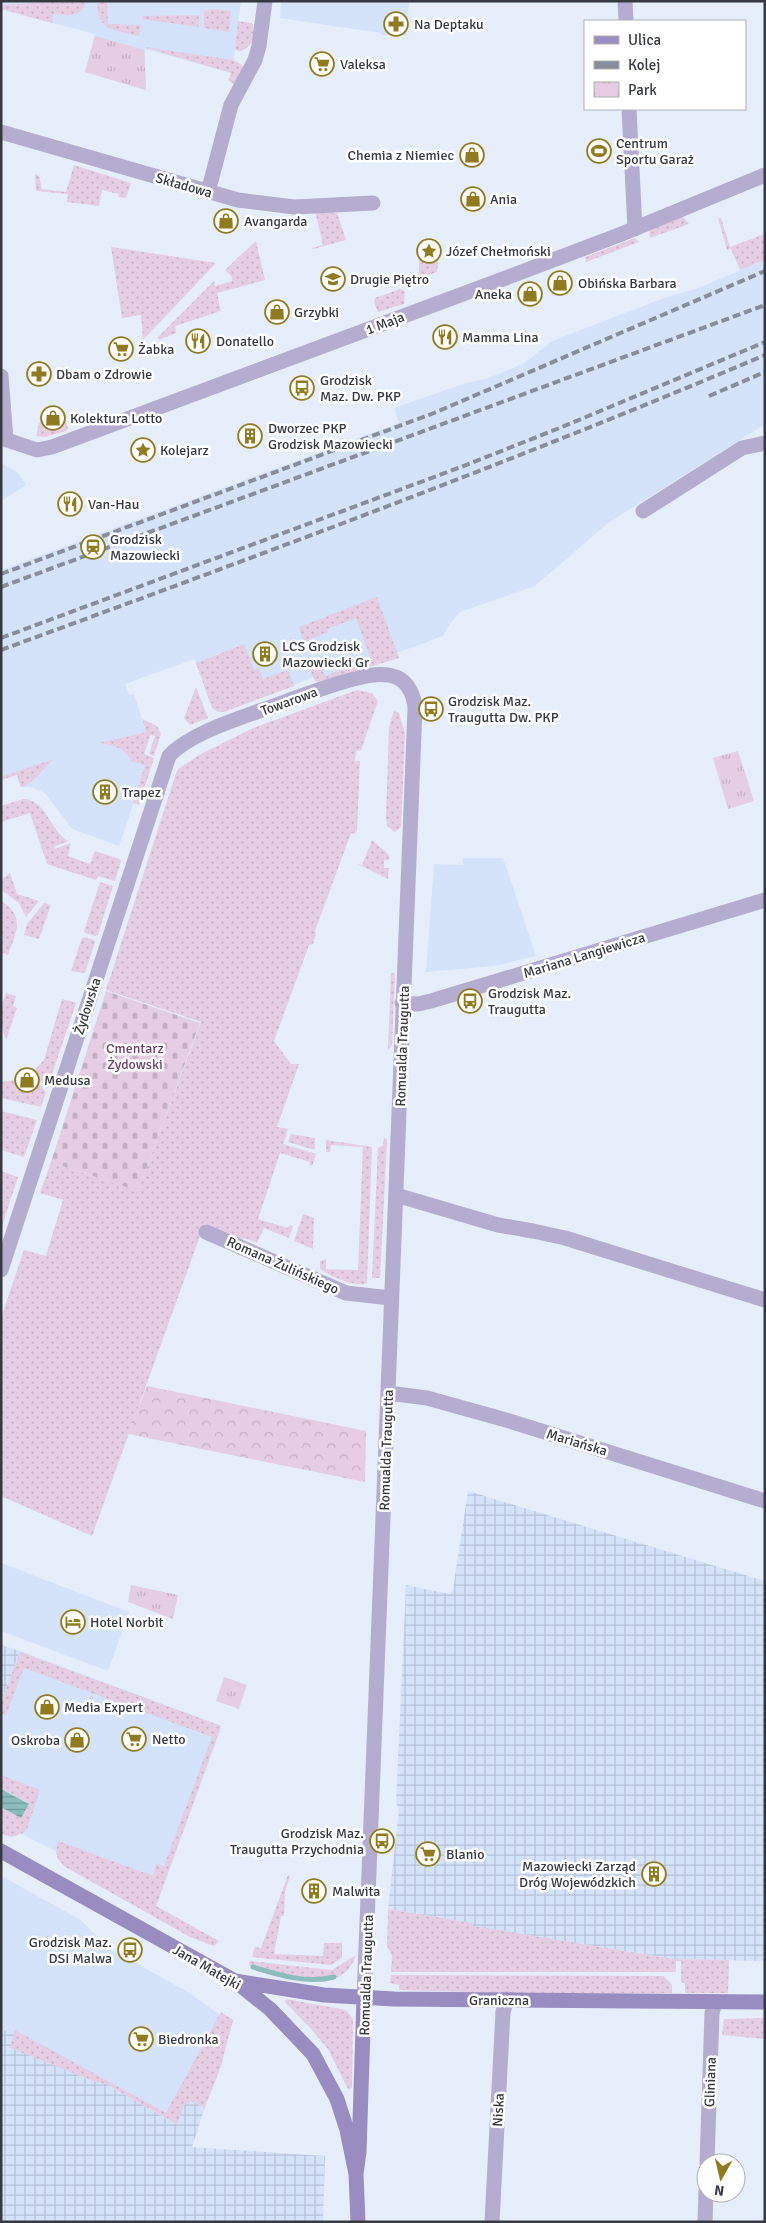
<svg xmlns="http://www.w3.org/2000/svg" width="766" height="2223" font-family="Signika,sans-serif">
	<defs>
		<pattern id="industrial-grid" width="8" height="8" patternUnits="userSpaceOnUse" patternTransform="scale(1.25)"><rect width="8" height="8" fill="#d4e2fa"/><path d="M0 4h8M4 0v8" fill="none" stroke="#b7c3d7"/></pattern>
		<pattern id="grass-dots" width="8" height="8" patternUnits="userSpaceOnUse" patternTransform="scale(1.25)"><rect width="8" height="8" fill="#e5cde3"/><path d="M2 2h.1M6 6h.1" fill="none" stroke="#c5b1c4" stroke-width="1.8" stroke-linecap="round"/></pattern>
		<pattern id="forest-crowns" width="20" height="18" patternUnits="userSpaceOnUse" patternTransform="scale(1.25)"><rect width="20" height="18" fill="#e5cde3"/><path d="M2 6a3 3 0 1 1 6 0M12 15a3 3 0 1 1 6 0" fill="none" stroke="#c5b1c4"/></pattern>
		<pattern id="cemetery-stones" width="16" height="16" patternUnits="userSpaceOnUse" patternTransform="scale(1.25)"><rect width="16" height="16" fill="#e5cde3"/><path d="M2 7V4a2 2 0 0 1 4 0v3zM10 15v-3a2 2 0 0 1 4 0v3z" fill="#c5b1c4"/></pattern>
		<pattern id="park-tufts" width="24" height="20" patternUnits="userSpaceOnUse" patternTransform="scale(1.25)"><rect width="24" height="20" fill="#e5cde3"/><path d="M3 7l-1-3M5 7V3M7 7l1-3M15 17l-1-3M17 17v-4M19 17l1-3" fill="none" stroke="#c5b1c4"/></pattern>
		<pattern id="water-rules" width="6" height="5" patternUnits="userSpaceOnUse" patternTransform="scale(1.25)"><rect width="6" height="5" fill="#8abdbc"/><path d="M0 2.5h6" fill="none" stroke="#729b9a"/></pattern>
	</defs>
	<rect width="100%" height="100%" fill="#e6eefc"/>
	<path fill="#d4e2fa" d="M1 1H241L232 73 145 49 146 90 85 72 95 34 1 9Z
		M281 1H409L407 35H381V33L280 18Z
		M765 260V424L608 523 535 586 460 612 449 625 443 636 326 679 313 677 259 699 238 646 196 663 194 659 125 684 129 695 134 694 146 732 151 734 144 754 148 760 119 846 72 829 45 793 32 787H21L16 772 1 777V570L399 423 394 408 466 383 486 379 523 364 552 341 664 298 698 288Z
		M1 463 18 473 26 485 1 501Z
		M463 858H503L536 956 495 966 426 972 434 864 463 865Z
		M1 1563 129 1612 108 1671 1 1631Z
		M20 1651 222 1726 158 1901 1 1824V1702Z
		M1 1876 81 1920 108 1948 188 1992 228 2021 215 2058 221 2066 205 2107 190 2101 177 2124 15 2034 1 2029Z"/>
	<path fill="url(#industrial-grid)" d="M468 1491 765 1581V1961L673 1959 472 1926V1923L388 1909 399 1809 396 1803 406 1585 450 1594 453 1589Z
		M1 1645 20 1651 1 1702Z
		M1 2029 15 2034 11 2047 94 2081 106 2084 176 2124 185 2103 190 2101 205 2107 192 2147 325 2156 323 2222H1Z"/>
	<path fill="url(#grass-dots)" d="M72 1H86C83 18 67 16 54 14L52 23 1 9V5Z
		M97 1H107L108 24 141 25 139 36C114 29 98 33 97 1Z
		M213 9 231 11 229 32 204 28V11Z
		M199 15V27L142 19 143 16Z
		M238 21 252 23C257 35 253 46 241 51L235 50Z
		M144 47 233 60 241 64 244 68 236 85 228 80 231 73Z
		M74 165 131 183 126 198 118 197 119 194 102 190 99 206 67 202 68 194 36 191 35 174 39 176 42 189 66 192Z
		M315 211 337 213 346 240 313 249 312 248 323 245Z
		M682 216 689 224 650 238 649 230Z
		M718 218H721L730 247 765 234V260L740 270 731 249 727 250Z
		M635 238 639 242 586 262 585 257Z
		M256 241 265 280 217 293 221 311 175 326 176 333 159 340 158 337 214 281 215 286 232 281V277L225 270Z
		M111 247 216 263 143 340 141 315 122 318Z
		M419 253 439 254 437 272 419 278Z
		M400 289 405 291 404 304 378 312 374 302 375 298Z
		M63 414 68 428 66 431 45 437 36 436 39 423 48 420 50 425 59 422 57 417Z
		M377 597 399 658 319 682 315 681 311 672 312 669 320 665 325 676 371 659 356 618 327 629 328 632 304 642 299 627Z
		M244 644 254 670 259 668 263 679 288 670 294 686 224 712H218L212 708 196 663Z
		M196 687 208 718 190 725 184 718Z
		M357 690 372 693 378 701 361 750 356 751 355 761H360L357 830 355 834 351 833 315 931 316 934 313 944 309 945 274 1041 291 1064H299L277 1127 288 1129 283 1144 316 1154 312 1166 309 1165 310 1162 280 1153 258 1219 288 1228 290 1225 293 1226 289 1238 264 1228 257 1243 244 1238 242 1240 205 1224V1222L92 1536 1 1496V1318L24 1250 46 1256 63 1200 40 1193 51 1162 138 1191 201 1022 106 990 177 770 199 755 253 728Z
		M394 711 399 713 405 733 401 827 395 832 387 826 386 817 389 727Z
		M142 719 157 726 161 734 154 756 149 754 155 736 150 735 144 754 154 758 139 805 133 803 145 765 131 761C125 747 114 746 100 743L146 732Z
		M54 759C42 768 36 783 21 787L17 775 1 780V777Z
		M23 799C46 799 50 831 68 841L54 847 55 849 71 843 68 856 90 864 95 851 119 859 121 861 115 881 98 876 96 880 47 864 30 813 1 822V806Z
		M372 840 389 855V860H384V868H389L388 879 356 863 362 865Z
		M10 873 17 894 39 901 26 917 19 903 1 890V880Z
		M100 882 113 886 98 935 95 936 85 933 84 931Z
		M1 901C26 916 16 933 8 955L1 952Z
		M44 903 51 905 39 939 24 935 27 924Z
		M84 937 94 940 95 942 85 973 71 971 82 938Z
		M391 973H395L392 1045 388 1050Z
		M6 993 16 996 13 1006 17 1008 6 1040C0 1024 0 1008 6 993Z
		M62 999 76 1003 47 1089 33 1072 44 1060Z
		M31 1074 46 1092 41 1107 1 1098V1082L18 1080Z
		M1 1111 37 1120 24 1157 1 1150Z
		M291 1134 315 1138V1150L288 1142Z
		M384 1138 387 1139V1142L380 1278H372L378 1148 383 1145Z
		M326 1140 372 1147 367 1283C358 1289 328 1275 320 1269V1261L326 1259V1269L358 1270 363 1147 331 1145 330 1152H326Z
		M1 1171 18 1177 1 1229Z
		M303 1214 314 1218 313 1249 294 1241Z
		M20 1652 221 1726 156 1906 219 1941 214 1946 190 1937 69 1869C57 1862 54 1854 58 1841L153 1876 156 1864 164 1866 212 1737 24 1668 6 1715 1 1714V1703Z
		M1 1775 40 1790 27 1829 23 1833 12 1837 1 1834V1807L21 1818 30 1804 1 1788Z
		M288 1875 290 1876 285 1892 284 1916H281L274 1954 323 1956 324 1943H342V1958L331 1965 252 1957 255 1947 261 1948Z
		M388 1909 472 1923 473 1926 673 1959 729 1960 728 1993H685V1983L681 1982V1961H676V1972H391L392 1956 387 1946Z
		M356 1955C353 1965 346 1974 336 1978 321 1985 259 1977 249 1965L250 1961 332 1970Z
		M391 1975 664 1976 672 1985V1993H501L399 1990V1985L390 1983Z
		M286 1999 346 2010 353 2019 352 2088 348 2089 328 2049 311 2029 285 2002Z
		M221 2012 233 2020 221 2066 205 2107 190 2101 189 2104 185 2103 177 2124 106 2084 94 2081 10 2048 15 2030 166 2113Z
		M765 2018V2039L722 2035 724 2019Z"/>
	<path fill="url(#forest-crowns)" d="M147 1386 366 1431 365 1482 128 1434Z"/>
	<path fill="url(#cemetery-stones)" d="M106 991 200 1023 138 1191 51 1162Z"/>
	<path fill="url(#park-tufts)" d="M95 36 144 50 146 90 85 72Z
		M738 751 754 801 728 809 713 758Z
		M131 1585 178 1595 173 1619 128 1602Z
		M224 1677 247 1685 239 1709 216 1701Z"/>
	<path fill="url(#water-rules)" d="M1 1789 29 1804 21 1818 1 1807Z"/>
	<g fill="none" stroke-linecap="round" stroke-linejoin="round">
		<path stroke="#8abdbc" stroke-width="5" d="M253 1967C278 1975 308 1984 334 1977"/>
		<path stroke="#b5add0" stroke-width="15" d="M625 1 626 21
			M629 109 635 229
			M1 132 238 200 294 207 373 203
			M208 192 231 105 255 60 259 46 265 1
			M1 376 6 439
			M1 438 37 450 52 447 511 276 619 235 765 175
			M643 511 742 448 765 443
			M402 1003 418 1004 431 1001 765 900
			M396 1195 498 1225 533 1231 565 1238 765 1300
			M206 1232 346 1293 391 1298
			M1 1270 169 756C192 731 250 715 282 703 307 694 332 684 358 678 369 675 385 673 396 677 408 682 414 695 415 708L364 1998
			M388 1393 427 1398 506 1420 765 1501
			M707 2163 712 2013 715 2002
			M492 2222 503 2012 507 1999
			M705 2222 706 2191"/>
		<path stroke="#998cc1" stroke-width="15" d="M1 1851 235 1981 270 2009 313 2054 337 2099 347 2130 356 2174
			M235 1981 324 1995 394 1999 765 2002
			M358 2222 356 2174 359 2152 364 1998"/>
		<path stroke="#888d98" stroke-width="4" stroke-dasharray="8 4" stroke-linecap="butt" d="M709 396 765 372
			M1 574 434 413 765 271
			M1 587 765 305
			M1 638 461 467 562 427 765 342
			M1 650C257 556 513 462 765 355"/>
	</g>
	<defs>
		<g id="pharmacy-ring" transform="scale(1.25)"><circle r="9.5" fill="#fff" stroke="#917b21" stroke-width="1.5"/><path d="M-2-6h4v4h4v4h-4v4h-4v-4h-4v-4h4Z" fill="#917b21"/></g>
		<g id="supermarket-ring" transform="scale(1.25)"><circle r="9.5" fill="#fff" stroke="#917b21" stroke-width="1.5"/><path d="M-6-5.5h2.5l.6 2H6L4.5 2H-2.5L-4.4-4H-6ZM-1.5 3.2a1.3 1.3 0 1 0 .1 0ZM3 3.2a1.3 1.3 0 1 0 .1 0Z" fill="#917b21"/></g>
		<g id="stadium-ring" transform="scale(1.25)"><circle r="9.5" fill="#fff" stroke="#917b21" stroke-width="1.5"/><path d="M0-5a6.5 5 0 1 0 0 10a6.5 5 0 1 0 0-10ZM-3.5-1.8h7v3.6h-7Z" fill="#917b21"/></g>
		<g id="shop-ring" transform="scale(1.25)"><circle r="9.5" fill="#fff" stroke="#917b21" stroke-width="1.5"/><path d="M-5-2.5h2.3a2.7 3.5 0 0 1 5.4 0H5L5.5 6h-11ZM-1.5-2.5h3a1.5 2.3 0 0 0-3 0Z" fill="#917b21"/></g>
		<g id="sight-ring" transform="scale(1.25)"><circle r="9.5" fill="#fff" stroke="#917b21" stroke-width="1.5"/><path d="M0-6L1.8-2.2L6-1.7L2.9 1.2L3.7 5.4L0 3.3L-3.7 5.4L-2.9 1.2L-6-1.7L-1.8-2.2Z" fill="#917b21"/></g>
		<g id="school-ring" transform="scale(1.25)"><circle r="9.5" fill="#fff" stroke="#917b21" stroke-width="1.5"/><path d="M0-5L7-2L0 1L-7-2ZM-4 1L0 2.5L4 1V4Q0 6-4 4Z" fill="#917b21"/></g>
		<g id="restaurant-ring" transform="scale(1.25)"><circle r="9.5" fill="#fff" stroke="#917b21" stroke-width="1.5"/><path d="M-5-6h1v4h1v-4h1v4h1v-4h1v5L-1.5 .5V6h-2V.5L-5-1ZM5-6V6H3V1.5H1.5Q1.5-4 5-6Z" fill="#917b21"/></g>
		<g id="bus-ring" transform="scale(1.25)"><circle r="9.5" fill="#fff" stroke="#917b21" stroke-width="1.5"/><path d="M-5-6H5V4H4V6H2V4H-2V6H-4V4H-5ZM-3.5-4V0h7V-4ZM-3.5 1.2v1.5H-2V1.2ZM2 1.2v1.5H3.5V1.2Z" fill="#917b21"/></g>
		<g id="building-ring" transform="scale(1.25)"><circle r="9.5" fill="#fff" stroke="#917b21" stroke-width="1.5"/><path d="M-4-6H4V6H1V3H-1V6H-4ZM-2.5-4.3h1.7v1.8h-1.7ZM.8-4.3h1.7v1.8H.8ZM-2.5-1h1.7V.8h-1.7ZM.8-1h1.7V.8H.8Z" fill="#917b21"/></g>
		<g id="station-ring" transform="scale(1.25)"><circle r="9.5" fill="#fff" stroke="#917b21" stroke-width="1.5"/><path d="M-3-6H3Q5-6 5-4V2Q5 4 3 4L4.5 6H3L1.5 4h-3L-3 6H-4.5L-3 4Q-5 4-5 2V-4Q-5-6-3-6ZM-3.5-4v3h7v-3ZM-3.5 1v1.5H-2V1ZM2 1v1.5H3.5V1Z" fill="#917b21"/></g>
		<g id="hotel-ring" transform="scale(1.25)"><circle r="9.5" fill="#fff" stroke="#917b21" stroke-width="1.5"/><path d="M-6-4.5h1.5V1H6V5H4.5V3h-9V5H-6ZM-4 0a1.8 1.8 0 1 1 3.6 0ZM.5 0V-2.5h3Q6-2.5 6 0Z" fill="#917b21"/></g>
	</defs>
	<g fill-rule="evenodd">
		<use href="#pharmacy-ring" x="396" y="24"/>
		<use href="#supermarket-ring" x="322" y="64"/>
		<use href="#stadium-ring" x="599" y="151"/>
		<use href="#shop-ring" x="472" y="155"/>
		<use href="#shop-ring" x="473" y="199"/>
		<use href="#shop-ring" x="226" y="221"/>
		<use href="#sight-ring" x="429" y="251"/>
		<use href="#school-ring" x="333" y="279"/>
		<use href="#shop-ring" x="560" y="283"/>
		<use href="#shop-ring" x="530" y="294"/>
		<use href="#shop-ring" x="277" y="312"/>
		<use href="#restaurant-ring" x="445" y="337"/>
		<use href="#restaurant-ring" x="198" y="341"/>
		<use href="#supermarket-ring" x="121" y="349"/>
		<use href="#pharmacy-ring" x="39" y="374"/>
		<use href="#bus-ring" x="302" y="388"/>
		<use href="#shop-ring" x="53" y="418"/>
		<use href="#building-ring" x="250" y="436"/>
		<use href="#sight-ring" x="143" y="450"/>
		<use href="#restaurant-ring" x="70" y="504"/>
		<use href="#station-ring" x="93" y="547"/>
		<use href="#building-ring" x="265" y="654"/>
		<use href="#bus-ring" x="431" y="709"/>
		<use href="#building-ring" x="105" y="792"/>
		<use href="#bus-ring" x="470" y="1001"/>
		<use href="#shop-ring" x="27" y="1080"/>
		<use href="#hotel-ring" x="73" y="1622"/>
		<use href="#shop-ring" x="47" y="1707"/>
		<use href="#supermarket-ring" x="134" y="1739"/>
		<use href="#shop-ring" x="77" y="1740"/>
		<use href="#bus-ring" x="382" y="1841"/>
		<use href="#supermarket-ring" x="428" y="1854"/>
		<use href="#building-ring" x="654" y="1874"/>
		<use href="#building-ring" x="314" y="1891"/>
		<use href="#bus-ring" x="130" y="1950"/>
		<use href="#supermarket-ring" x="141" y="2039"/>
	</g>
	<g text-anchor="middle" stroke-width="5" stroke-linejoin="round" paint-order="stroke">
		<g font-size="14" fill="#363940" stroke="#fff" text-anchor="start">
			<text x="414" y="29">Na Deptaku</text>
			<text x="340" y="69">Valeksa</text>
			<text x="616" y="148">Centrum<tspan x="616" dy="16">Sportu Garaż</tspan></text>
			<text x="454" y="160" text-anchor="end">Chemia z Niemiec</text>
			<text x="490" y="204">Ania</text>
			<text x="244" y="226">Avangarda</text>
			<text x="446" y="256">Józef Chełmoński</text>
			<text x="350" y="284">Drugie Piętro</text>
			<text x="578" y="288">Obińska Barbara</text>
			<text x="512" y="299" text-anchor="end">Aneka</text>
			<text x="294" y="317">Grzybki</text>
			<text x="462" y="342">Mamma Lina</text>
			<text x="216" y="346">Donatello</text>
			<text x="138" y="354">Żabka</text>
			<text x="56" y="379">Dbam o Zdrowie</text>
			<text x="320" y="385">Grodzisk<tspan x="320" dy="16">Maz. Dw. PKP</tspan></text>
			<text x="70" y="423">Kolektura Lotto</text>
			<text x="268" y="433">Dworzec PKP<tspan x="268" dy="16">Grodzisk Mazowiecki</tspan></text>
			<text x="160" y="455">Kolejarz</text>
			<text x="88" y="509">Van-Hau</text>
			<text x="110" y="544">Grodzisk<tspan x="110" dy="16">Mazowiecki</tspan></text>
			<text x="282" y="651">LCS Grodzisk<tspan x="282" dy="16">Mazowiecki Gr</tspan></text>
			<text x="448" y="706">Grodzisk Maz.<tspan x="448" dy="16">Traugutta Dw. PKP</tspan></text>
			<text x="122" y="797">Trapez</text>
			<text x="488" y="998">Grodzisk Maz.<tspan x="488" dy="16">Traugutta</tspan></text>
			<text x="44" y="1085">Medusa</text>
			<text x="90" y="1627">Hotel Norbit</text>
			<text x="64" y="1712">Media Expert</text>
			<text x="152" y="1744">Netto</text>
			<text x="60" y="1745" text-anchor="end">Oskroba</text>
			<text x="364" y="1838" text-anchor="end">Grodzisk Maz.<tspan x="364" dy="16">Traugutta Przychodnia</tspan></text>
			<text x="446" y="1859">Blanio</text>
			<text x="636" y="1871" text-anchor="end">Mazowiecki Zarząd<tspan x="636" dy="16">Dróg Wojewódzkich</tspan></text>
			<text x="332" y="1896">Malwita</text>
			<text x="112" y="1947" text-anchor="end">Grodzisk Maz.<tspan x="112" dy="16">DSI Malwa</tspan></text>
			<text x="158" y="2044">Biedronka</text>
		</g>
		<g font-size="14" fill="#363940" stroke="#fff">
			<text transform="translate(184 185) rotate(16)" y="5">Składowa</text>
			<text transform="translate(385 323) rotate(-21)" y="5">1 Maja</text>
			<text transform="translate(289 701) rotate(-20)" y="5">Towarowa</text>
			<text transform="translate(584 955) rotate(-17)" y="5">Mariana Langiewicza</text>
			<text transform="translate(87 1006) rotate(-72)" y="5">Żydowska</text>
			<text transform="translate(402 1046) rotate(-88)" y="5">Romualda Traugutta</text>
			<text transform="translate(283 1265) rotate(24)" y="5">Romana Żulińskiego</text>
			<text transform="translate(577 1442) rotate(17)" y="5">Mariańska</text>
			<text transform="translate(386 1450) rotate(-88)" y="5">Romualda Traugutta</text>
			<text transform="translate(207 1967) rotate(30)" y="5">Jana Matejki</text>
			<text transform="translate(366 1975) rotate(-88)" y="5">Romualda Traugutta</text>
			<text x="499" y="2005">Graniczna</text>
			<text transform="translate(710 2082) rotate(-88)" y="5">Gliniana</text>
			<text transform="translate(498 2110) rotate(-87)" y="5">Niska</text>
		</g>
		<g font-size="14" fill="#6d426b" stroke="#fff">
			<text x="135" y="1053">Cmentarz<tspan x="135" dy="16">Żydowski</tspan></text>
		</g>
	</g>
	<rect width="766" height="2223" fill="none" stroke="#363940" stroke-width="5"/>
	<rect x="584" y="20" width="162" height="90" fill="#ffffff" stroke="#afb0b3"/>
	<rect x="594" y="36" width="25" height="8" fill="#998cc1" stroke="#afb0b3"/>
	<text x="628" y="45" font-size="15" fill="#363940">Ulica</text>
	<rect x="594" y="61" width="25" height="8" fill="#888d98" stroke="#afb0b3"/>
	<text x="628" y="70" font-size="15" fill="#363940">Kolej</text>
	<rect x="594" y="82" width="25" height="15" fill="url(#park-tufts)" stroke="#afb0b3"/>
	<text x="628" y="95" font-size="15" fill="#363940">Park</text>
	<g transform="translate(721 2178) rotate(188)"><circle r="24" fill="#ffffff" stroke="#afb0b3"/>
	<path d="M0-4L9 19L0 12L-9 19Z" fill="#917b21"/>
	<text y="-8" font-size="14" font-weight="bold" text-anchor="middle" fill="#363940">N</text>
	</g>
</svg>
